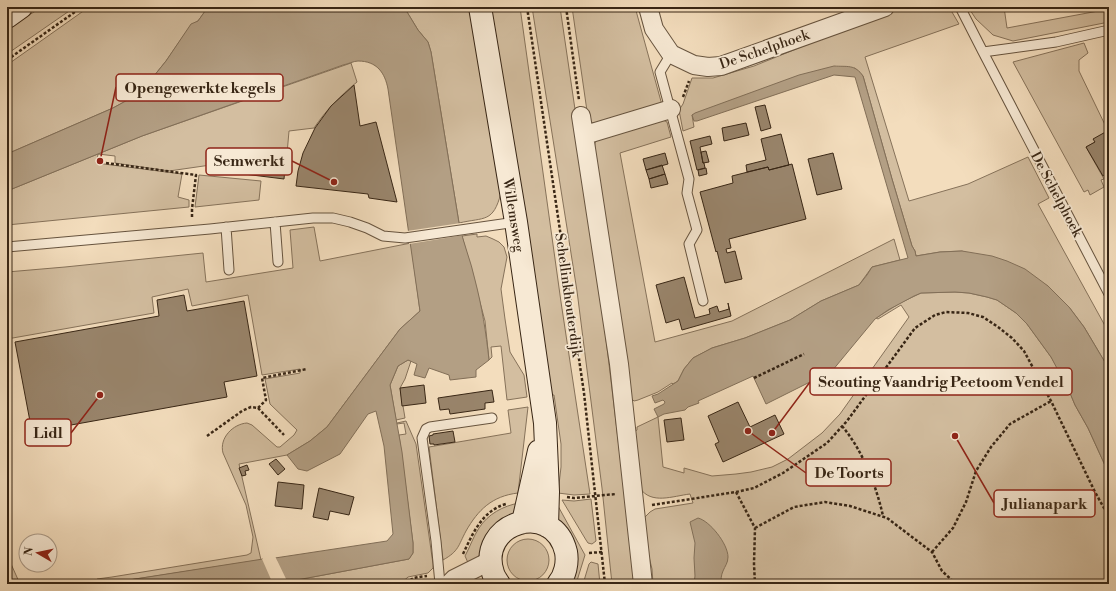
<svg xmlns="http://www.w3.org/2000/svg" width="1116" height="591" font-family="'Libre Bodoni',serif">
	<rect width="100%" height="100%" fill="#f3ddbd"/>
	<filter id="stains"><feTurbulence type="fractalNoise" baseFrequency=".005" numOctaves="4"/><feColorMatrix values="0 0 0 0 .2 0 0 0 0 .09 0 0 0 0 .02 0 0 0 .5 -.17"/></filter>
	<radialGradient id="worn" r=".72"><stop offset=".6" stop-color="#630" stop-opacity="0"/><stop offset="1" stop-color="#630" stop-opacity=".3"/></radialGradient>
	<path fill="#d3bea0" stroke="#86725a" d="M42 7H75L7 54V30L21 20Z
		M89 7H208L198 21 191 25 166 61 145 87 133 97 113 108 7 154V65Z
		M404 7H469L483 76 501 193C493 223 485 217 459 223L431 52 428 42 418 30Z
		M488 7H520L561 302 590 494 574 495 558 493 561 467V444L554 395H550Z
		M532 7H560L594 239 624 489 634 584H612L602 488 577 291Z
		M572 7H635L662 105 595 124 591 122 588 118Z
		M900 7H949L959 24 865 57 909 201 968 184 1028 157 1049 198 1038 204 1109 333V369L1084 327 1069 307 1048 286 962 251 940 252 916 256 915 251 912 246 892 179 863 76 855 68 692 115 694 127 683 131 679 110 683 104 692 78H713L754 66Z
		M968 7H1004L1007 28 1109 9V22L1013 41 993 35 976 19Z
		M1084 43 1088 53 1079 60V71L1108 131 1095 142 1086 147 1104 179 1101 180 1104 187 1090 195 1088 190 1084 192 1013 62Z
		M351 63 357 82C340 96 326 110 314 128L289 131 287 154 169 171 115 163V156L98 154 97 161 96 163 182 174 178 197 189 200V207L7 225V191L142 136Z
		M663 120 667 122 671 137 620 153 655 342 732 321 894 239 900 260 872 267 859 285 821 301 790 320 745 338 712 348 693 358 684 369 678 381 673 384 672 383 658 392 638 400 634 401 629 396 594 153 595 143 598 139Z
		M199 175 261 181 259 200 195 207Z
		M314 227 320 261 411 243 420 311 400 329 327 427 310 441 287 455 239 464 261 560 103 584H92L97 579 112 577 247 555 251 553 253 537 246 505 223 453C219 438 233 424 247 423L252 425 277 447H280L294 435 297 430 270 404 265 379 300 373V369L262 375 248 295 192 306 188 289 152 297 154 313 7 339V272L65 267 203 253 206 282 293 268 290 230Z
		M477 234V237L486 236 493 239 499 242 504 247 507 257 501 289 505 319 510 352 524 375 527 397 507 400 501 346 491 347 492 357 489 360 485 321 462 236Z
		M955 292 969 293 987 297 997 300 1016 313 1027 324 1051 357 1057 367 1070 393 1075 405 1088 428 1109 474V584H653L652 569 642 528 644 518 650 512 655 509 693 503 690 494C673 496 651 505 640 488L633 433 637 430V427L658 417 663 467 684 473V468L712 476 736 474 751 472 772 467 788 459 822 433 840 414 909 317 901 305 878 319 876 318 900 303 921 293Z
		M408 360 411 361 405 379 400 388 405 418 396 420 390 385 398 366Z
		M528 407 518 493C492 496 478 510 466 531 458 546 459 551 443 560L429 447 511 433 508 410Z
		M406 421 416 444 433 564V568L428 573 408 577 400 584H287L286 582 409 559 413 553V543L399 435 406 434 404 423 397 424V423Z
		M591 499 596 541 592 544 588 543 586 540 562 500 574 501Z
		M519 503 516 511 479 557 469 565 465 556C470 547 473 537 479 528 488 514 503 506 519 503Z
		M558 506 585 555 576 584H565L557 526Z
		M507 560a21 21 0 1 1 42 0a21 21 0 1 1-42 0Z
		M7 555 20 584H7Z
		M591 562 598 564 600 584H583L589 564Z"/>
	<path fill="#b39f84" stroke="#826f58" d="M208 7H404L418 30 428 42 431 52 459 223C463 243 471 261 475 280 482 307 486 332 489 360L476 370V377L450 380 449 375 429 368 425 378 414 375 417 364 408 360 398 366 390 385 402 452 413 543V553L409 559 286 582 284 577 273 581 274 584H103L263 559 266 565 277 561 275 558 387 541 393 534 384 446 376 411 368 414 340 454 307 471 298 469 287 455 310 441 327 427 400 329 420 311 388 89C385 73 377 61 358 61 354 61 348 64 343 65L142 136 7 191V154L113 108 133 97 145 87 166 61 191 24 198 21Z
		M834 66C847 67 855 64 863 76L892 179 912 246 915 251 916 256 940 252 962 251 992 256 1007 261 1025 269 1048 286 1069 307 1084 327 1109 369V474L1088 428 1075 405 1070 393 1051 357 1027 324 1016 313 997 300 987 297 969 293 955 292 921 293 914 296 888 310 875 319 832 371 766 404 753 376 698 401 699 403 688 407 685 410 664 414 658 417 654 409 664 404 665 402 663 400 655 403 652 396 658 394 678 381 684 369 693 358 712 348 745 338 790 320 821 301 859 285 867 275 872 267 908 258 855 77 834 75 697 121H694L692 115 695 113 799 75Z
		M698 518C710 521 728 544 728 557 728 563 725 566 723 571 721 575 721 580 721 584H694L695 576 694 558 695 543 690 522Z"/>
	<path fill="#f3ddbd" d="M461 223 464 235 409 244 407 231Z
		M275 556 288 583H285L283 579 275 582 276 584H273L262 559 265 558 267 563 274 560 273 557Z"/>
	<path fill="#99856c" stroke="#382615" d="M354 85 360 126 376 122 397 202 369 198 368 194 296 186 298 171 303 153 315 128 331 106Z
		M765 105 771 128 761 131 755 107Z
		M746 123 749 135 724 141 722 128Z
		M1109 130V173L1103 176 1086 147 1095 142 1093 139Z
		M781 134 789 165 769 170 768 167 747 172 746 165 766 160 761 139Z
		M710 136 712 144 700 147 703 163H704L705 168 697 170 690 141Z
		M706 151 709 162 703 163 701 152Z
		M665 153 668 164 646 170 643 159Z
		M833 153 842 189 817 195 808 159Z
		M286 157 284 179 236 173 235 164Z
		M792 164 806 219 729 239 731 248 726 249 727 253 735 251 742 279 725 283 717 251 716 252 700 192 733 183 732 176 768 167 769 170Z
		M662 165 665 174 649 179 646 170Z
		M706 168 707 174 699 176 698 170Z
		M665 174 668 184 651 188 649 179Z
		M684 277 695 318 710 314 709 309 717 306 719 312 729 309 728 303 731 316 682 330 679 319 666 323 656 285Z
		M184 295 187 311 244 301 257 376 224 382 227 397 32 432 15 342 159 316 157 300Z
		M424 385 426 403 402 406 400 388Z
		M492 390 494 402 485 403V409L450 414 449 409 440 410 438 398Z
		M738 402 750 427 775 415 784 434 723 462 715 444 719 442 708 416Z
		M681 418 684 440 667 442 664 420Z
		M453 431 455 442 434 445V444H430L429 436 433 435V434Z
		M276 459 285 469 278 475 269 464Z
		M247 465 249 470 245 471 246 475 242 476 239 468Z
		M278 482 304 485 302 509 275 506Z
		M319 488 354 497 349 515 330 511 328 520 313 517Z"/>
	<g fill="none" stroke-linecap="round" stroke-linejoin="round">
		<g stroke="#67543f" stroke-width="11">
			<path id="lane" d="M960 7 983 52 1056 42 1109 30
				M983 52 1109 294
				M671 54 660 72 689 179 687 193 697 230 689 244 703 301
				M275 222 278 262
				M226 227 229 270
				M7 247 210 229 313 218H333L350 222 367 228 383 236 405 238 516 222
				M440 584 436 541 422 438 426 429 430 427 492 418"/>
		</g>
		<g stroke="#67543f" stroke-width="20">
			<path id="street" d="M648 7 654 29 671 54 694 65 708 67 721 66 885 7
				M581 116 619 364 643 584
				M585 135 671 109
				M449 584 454 579 490 561"/>
		</g>
		<g stroke="#382615" stroke-width="24">
			<path id="secondary" d="M480 7 516 222 545 423 548 492 547 526
				M7 17 21 7
				M523 522 539 451
				M499 584C497 581 494 577 493 573 476 523 553 498 566 552 568 563 565 576 558 584"/>
		</g>
		<path stroke="#382615" stroke-width="2.5" stroke-dasharray="3 2" stroke-linecap="butt" d="M527 7 584 393 605 584
			M566 7 579 100
			M7 60 82 7
			M683 97 689 81
			M106 163 196 175 192 209V218
			M754 378 804 354
			M258 408 284 435
			M842 426C863 451 876 485 883 516
			M207 436 242 411 251 407 258 408 266 400 262 378 307 369
			M736 492 755 528 754 564 755 584
			M567 497 574 498 616 494
			M652 505 736 492 754 488 783 473 827 443 847 421 915 328 935 315 946 312 968 313 983 317 998 327 1012 338 1024 351 1051 401 1095 492 1109 517
			M755 528 794 507 825 502 850 506 887 518 932 552 942 571 956 584
			M932 552 953 528 966 502 976 471 991 447 1010 424 1051 401
			M589 553 602 552
			M463 554C473 533 482 511 506 504
			M407 584C411 577 419 577 427 576"/>
		<use href="#lane" stroke="#f7e9d4" stroke-width="9"/>
		<use href="#street" stroke="#f7e9d4" stroke-width="18"/>
		<use href="#secondary" stroke="#f7e9d4" stroke-width="22"/>
	</g>
	<g text-anchor="middle" stroke-width="3.5" stroke-linejoin="round" paint-order="stroke">
		<g font-size="14" fill="#382615" stroke="#f7e9d4">
			<text transform="translate(764 49) rotate(-19)" y="5">De Schelphoek</text>
			<text transform="translate(1057 194) rotate(62)" y="5">De Schelphoek</text>
			<text transform="translate(514 215) rotate(81)" y="5">Willemsweg</text>
			<text transform="translate(569 295) rotate(82)" y="5">Schellinkhouterdijk</text>
		</g>
	</g>
	<path fill="none" stroke="#8f2418" stroke-width="1.5" d="M100 161L116 87M334 182L292 161M772 433L810 382M100 395L71 433M748 431L806 473M955 436L994 503"/>
	<g fill="#8f2418" stroke="#f7e9d4" stroke-width="1.5">
		<circle cx="100" cy="161" r="4"/>
		<circle cx="334" cy="182" r="4"/>
		<circle cx="772" cy="433" r="4"/>
		<circle cx="100" cy="395" r="4"/>
		<circle cx="748" cy="431" r="4"/>
		<circle cx="955" cy="436" r="4"/>
	</g>
	<g fill="#f7e9d4" stroke="#8f2418" stroke-width="1.5">
		<rect x="116" y="74" width="167" height="27" rx="4"/>
		<rect x="206" y="148" width="86" height="27" rx="4"/>
		<rect x="810" y="368" width="262" height="27" rx="4"/>
		<rect x="25" y="419" width="46" height="27" rx="4"/>
		<rect x="806" y="459" width="85" height="27" rx="4"/>
		<rect x="994" y="490" width="101" height="27" rx="4"/>
	</g>
	<g font-size="15" text-anchor="middle" font-weight="bold" fill="#382615">
		<text x="200" y="93">Opengewerkte kegels</text>
		<text x="249" y="166">Semwerkt</text>
		<text x="941" y="387">Scouting Vaandrig Peetoom Vendel</text>
		<text x="48" y="438">Lidl</text>
		<text x="849" y="478">De Toorts</text>
		<text x="1045" y="509">Julianapark</text>
	</g>
	<rect width="1116" height="591" fill="none" stroke="#f3ddbd" stroke-width="24"/>
	<rect x="8" y="8" width="1100" height="575" fill="none" stroke="#382615" stroke-width="2"/>
	<rect x="12" y="12" width="1092" height="567" fill="none" stroke="#382615"/>
	<g transform="translate(38 553) rotate(279)"><circle r="19" fill="#f7e9d4" stroke="#ab9b88"/>
	<path d="M0-3L7 15L0 10L-7 15Z" fill="#8f2418"/>
	<text y="-6" font-size="11" font-weight="bold" text-anchor="middle" fill="#382615">N</text>
	</g>
	<rect width="100%" height="100%" filter="url(#stains)"/>
	<rect width="100%" height="100%" fill="url(#worn)"/>
</svg>
